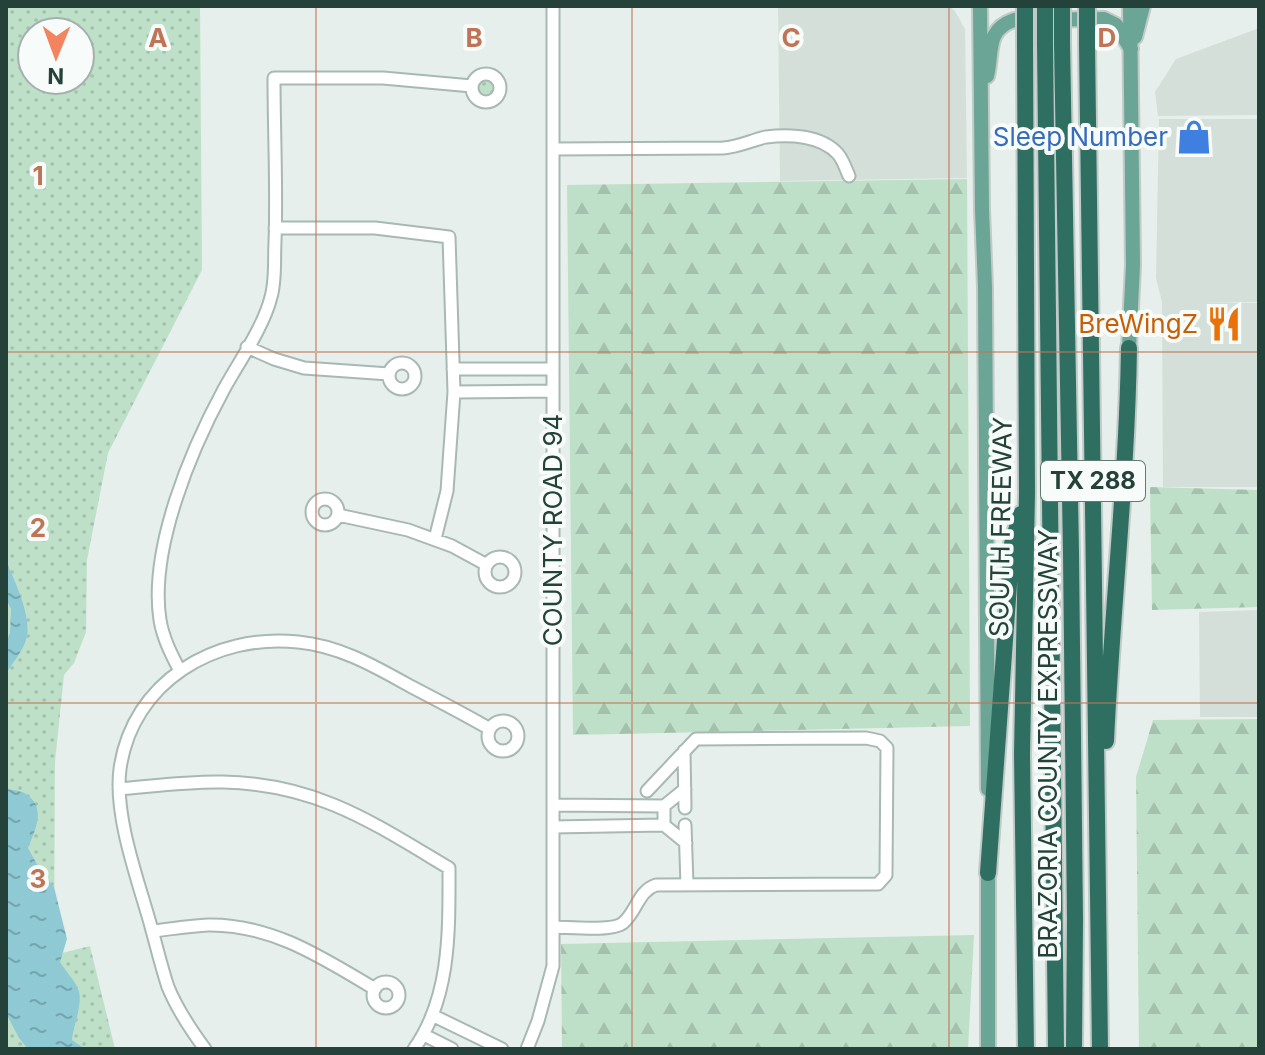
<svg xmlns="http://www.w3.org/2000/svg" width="1265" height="1055" font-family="Inter,sans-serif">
	<defs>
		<pattern id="grass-dots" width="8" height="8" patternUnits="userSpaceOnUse" patternTransform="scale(2)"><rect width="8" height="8" fill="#bfe0c8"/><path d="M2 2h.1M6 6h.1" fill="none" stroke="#a4c1ad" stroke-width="1.8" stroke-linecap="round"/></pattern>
		<pattern id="forest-firs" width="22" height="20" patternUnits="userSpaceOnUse" patternTransform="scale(2)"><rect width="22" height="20" fill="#bfe0c8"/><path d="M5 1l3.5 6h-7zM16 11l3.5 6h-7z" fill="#a4c1ad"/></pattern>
		<pattern id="water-ripples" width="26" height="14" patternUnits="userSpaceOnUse" patternTransform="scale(2)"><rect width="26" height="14" fill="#8ec9d4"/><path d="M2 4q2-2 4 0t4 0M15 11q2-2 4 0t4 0" fill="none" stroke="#74a5ad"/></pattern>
	</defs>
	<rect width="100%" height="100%" fill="#e6efeb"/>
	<path fill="#d4dfda" d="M778 6H949L955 11 965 29 967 178 780 181Z
		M1259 28V115L1158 116 1155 92 1176 59Z
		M1159 119H1259V302H1202L1259 303V487H1163L1162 302 1156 278Z
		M1259 610V717H1200L1199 612Z"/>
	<path fill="url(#grass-dots)" fill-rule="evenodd" d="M6 6H200L202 270 108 453 87 560 86 632 74 663 64 675 55 762 54 955 90 946 115 1049H6ZM32 32H80V80H32Z
		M474 88a13 13 0 1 1 26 0a13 13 0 1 1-26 0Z"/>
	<path fill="url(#forest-firs)" d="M967 179 970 726 573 735 567 185Z
		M1150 487 1259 490V607L1152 610Z
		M1259 719V1049H1139L1136 777 1153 720Z
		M974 935 968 1049H562L561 944Z"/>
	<path fill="url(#water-ripples)" d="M6 561C15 581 33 619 26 640 22 652 13 663 6 673V643L10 633 11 609 6 599Z
		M6 789C12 790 21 790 26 794 47 808 35 830 28 848L39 868 54 887 67 939 60 962C65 970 75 981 78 989 84 1002 73 1026 72 1040L85 1049H28L19 1038 6 1013Z"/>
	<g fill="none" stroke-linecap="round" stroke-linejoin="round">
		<g stroke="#a8b8b2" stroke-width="15">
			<path id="minor" d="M472 88a14 14 0 1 1 28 0a14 14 0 1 1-28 0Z
				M554 149 723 148C739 147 752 140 766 137 789 134 821 135 838 154 843 160 846 169 849 176
				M275 228H375L449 237 454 392 447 491 435 539
				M247 347 274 359 304 368 389 374
				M389 376a13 13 0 1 1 26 0a13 13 0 1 1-26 0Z
				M453 369H553
				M454 392 553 391
				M312 512a13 13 0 1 1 26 0a13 13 0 1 1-26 0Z
				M338 515 408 530 452 546 487 565
				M485 572a15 15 0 1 1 30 0a15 15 0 1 1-30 0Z
				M180 671C171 654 163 638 160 620 149 549 191 450 224 389 239 362 264 326 271 297 276 280 274 260 275 242 277 188 274 133 274 78H383L472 86
				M488 736a15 15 0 1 1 30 0a15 15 0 1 1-30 0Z
				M684 751 685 808
				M119 789C154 786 189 781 223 782 317 784 372 822 449 868 449 930 451 997 414 1049
				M553 805 664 806 685 789
				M664 806V825L686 843
				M685 825 687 885
				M553 827 664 825
				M553 927C569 927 612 932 623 923 637 911 638 891 656 885L878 884 886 875 887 748 880 741 866 738 696 739 647 791
				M152 931C171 929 190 926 208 925 272 924 323 958 375 989
				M373 995a13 13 0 1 1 26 0a13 13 0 1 1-26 0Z
				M432 1015 502 1049
				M424 1035 452 1049
				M205 1049C191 1030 177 1009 168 987 161 966 156 944 150 923 137 877 114 815 120 769 132 682 215 633 298 642 340 646 374 666 410 686 437 700 464 714 490 729
				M527 1049 538 1021 553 966V6"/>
		</g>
		<g stroke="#c2cac8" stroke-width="18">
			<path id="major" d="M980 6 982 209 985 288 988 789
				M1135 37 1143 6
				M987 76C993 52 985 30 1014 20L1104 19 1116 25 1131 49
				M1129 348 1133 265 1130 6
				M988 862V1049"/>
		</g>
		<g stroke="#c2cac8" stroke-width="20">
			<path id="highway" d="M1045 43 1056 1049
				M1062 43 1071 553 1075 919 1074 1049
				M1025 44 1027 493 1022 754 1026 1049
				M1087 44 1100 1049
				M1106 741C1112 610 1127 480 1129 348
				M988 873 1012 544 1021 514"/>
		</g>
		<use href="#minor" stroke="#fff" stroke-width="11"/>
		<use href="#major" stroke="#6aa596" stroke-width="14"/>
		<use href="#highway" stroke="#2f6f62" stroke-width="16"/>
		<g stroke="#c2cac8" stroke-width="20" stroke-linecap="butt">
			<path id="highway-bridge" d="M1025 6V44
				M1045 6V43
				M1062 6V43
				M1087 6V44"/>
		</g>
		<use href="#highway-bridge" stroke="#2f6f62" stroke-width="16"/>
	</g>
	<path fill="none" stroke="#c07456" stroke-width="2" stroke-opacity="0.55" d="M316 6V1049M632 6V1049M949 6V1049M6 352H1259M6 703H1259"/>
	<defs>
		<g id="shop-bare" transform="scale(2.76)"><path d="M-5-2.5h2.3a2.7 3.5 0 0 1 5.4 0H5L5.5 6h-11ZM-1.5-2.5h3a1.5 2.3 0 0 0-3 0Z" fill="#3f7fe0" stroke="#f7fbf9" stroke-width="2.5" paint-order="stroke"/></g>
		<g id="restaurant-bare" transform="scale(2.76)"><path d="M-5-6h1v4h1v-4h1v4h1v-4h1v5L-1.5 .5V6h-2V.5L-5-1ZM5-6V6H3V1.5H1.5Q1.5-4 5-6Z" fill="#e8710a" stroke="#f7fbf9" stroke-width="2.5" paint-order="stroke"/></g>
	</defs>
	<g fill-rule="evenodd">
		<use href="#shop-bare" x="1194" y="137"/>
		<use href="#restaurant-bare" x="1224" y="324"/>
	</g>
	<g text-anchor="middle" stroke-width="8" stroke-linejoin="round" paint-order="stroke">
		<rect fill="#f7fbf9" stroke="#637a73" stroke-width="2" x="1041" y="461" width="104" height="40" rx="6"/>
		<g font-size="24" font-weight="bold" fill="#24423a">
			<text x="1093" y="489">TX 288</text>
		</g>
		<g font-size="26" fill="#366cbe" stroke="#f7fbf9" text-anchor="end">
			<text x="1168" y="146">Sleep Number</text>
		</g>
		<g font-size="26" fill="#c56008" stroke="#f7fbf9" text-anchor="end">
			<text x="1198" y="333">BreWingZ</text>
		</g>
		<g font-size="26" fill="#24423a" stroke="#f7fbf9">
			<text transform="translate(1001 527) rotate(-89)" y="9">SOUTH FREEWAY</text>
			<text transform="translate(553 530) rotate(-90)" y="9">COUNTY ROAD 94</text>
			<text transform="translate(1048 744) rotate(-90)" y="9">BRAZORIA COUNTY EXPRESSWAY</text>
		</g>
	</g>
	<g font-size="26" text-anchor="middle" font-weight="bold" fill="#c07456" stroke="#f7fbf9" stroke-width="8" stroke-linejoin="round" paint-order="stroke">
		<text x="158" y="47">A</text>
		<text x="474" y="47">B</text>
		<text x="791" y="47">C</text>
		<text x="1107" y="47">D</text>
		<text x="38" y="185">1</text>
		<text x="38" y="537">2</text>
		<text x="38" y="888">3</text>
	</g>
	<rect width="1265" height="1055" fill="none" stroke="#24423a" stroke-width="16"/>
	<g transform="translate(56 56) rotate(181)"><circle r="38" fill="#f7fbf9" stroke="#a3b1ad" stroke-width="2"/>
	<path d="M0-6L14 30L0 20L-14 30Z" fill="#f4845f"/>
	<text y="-12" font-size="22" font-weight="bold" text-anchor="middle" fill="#24423a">N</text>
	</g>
</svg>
